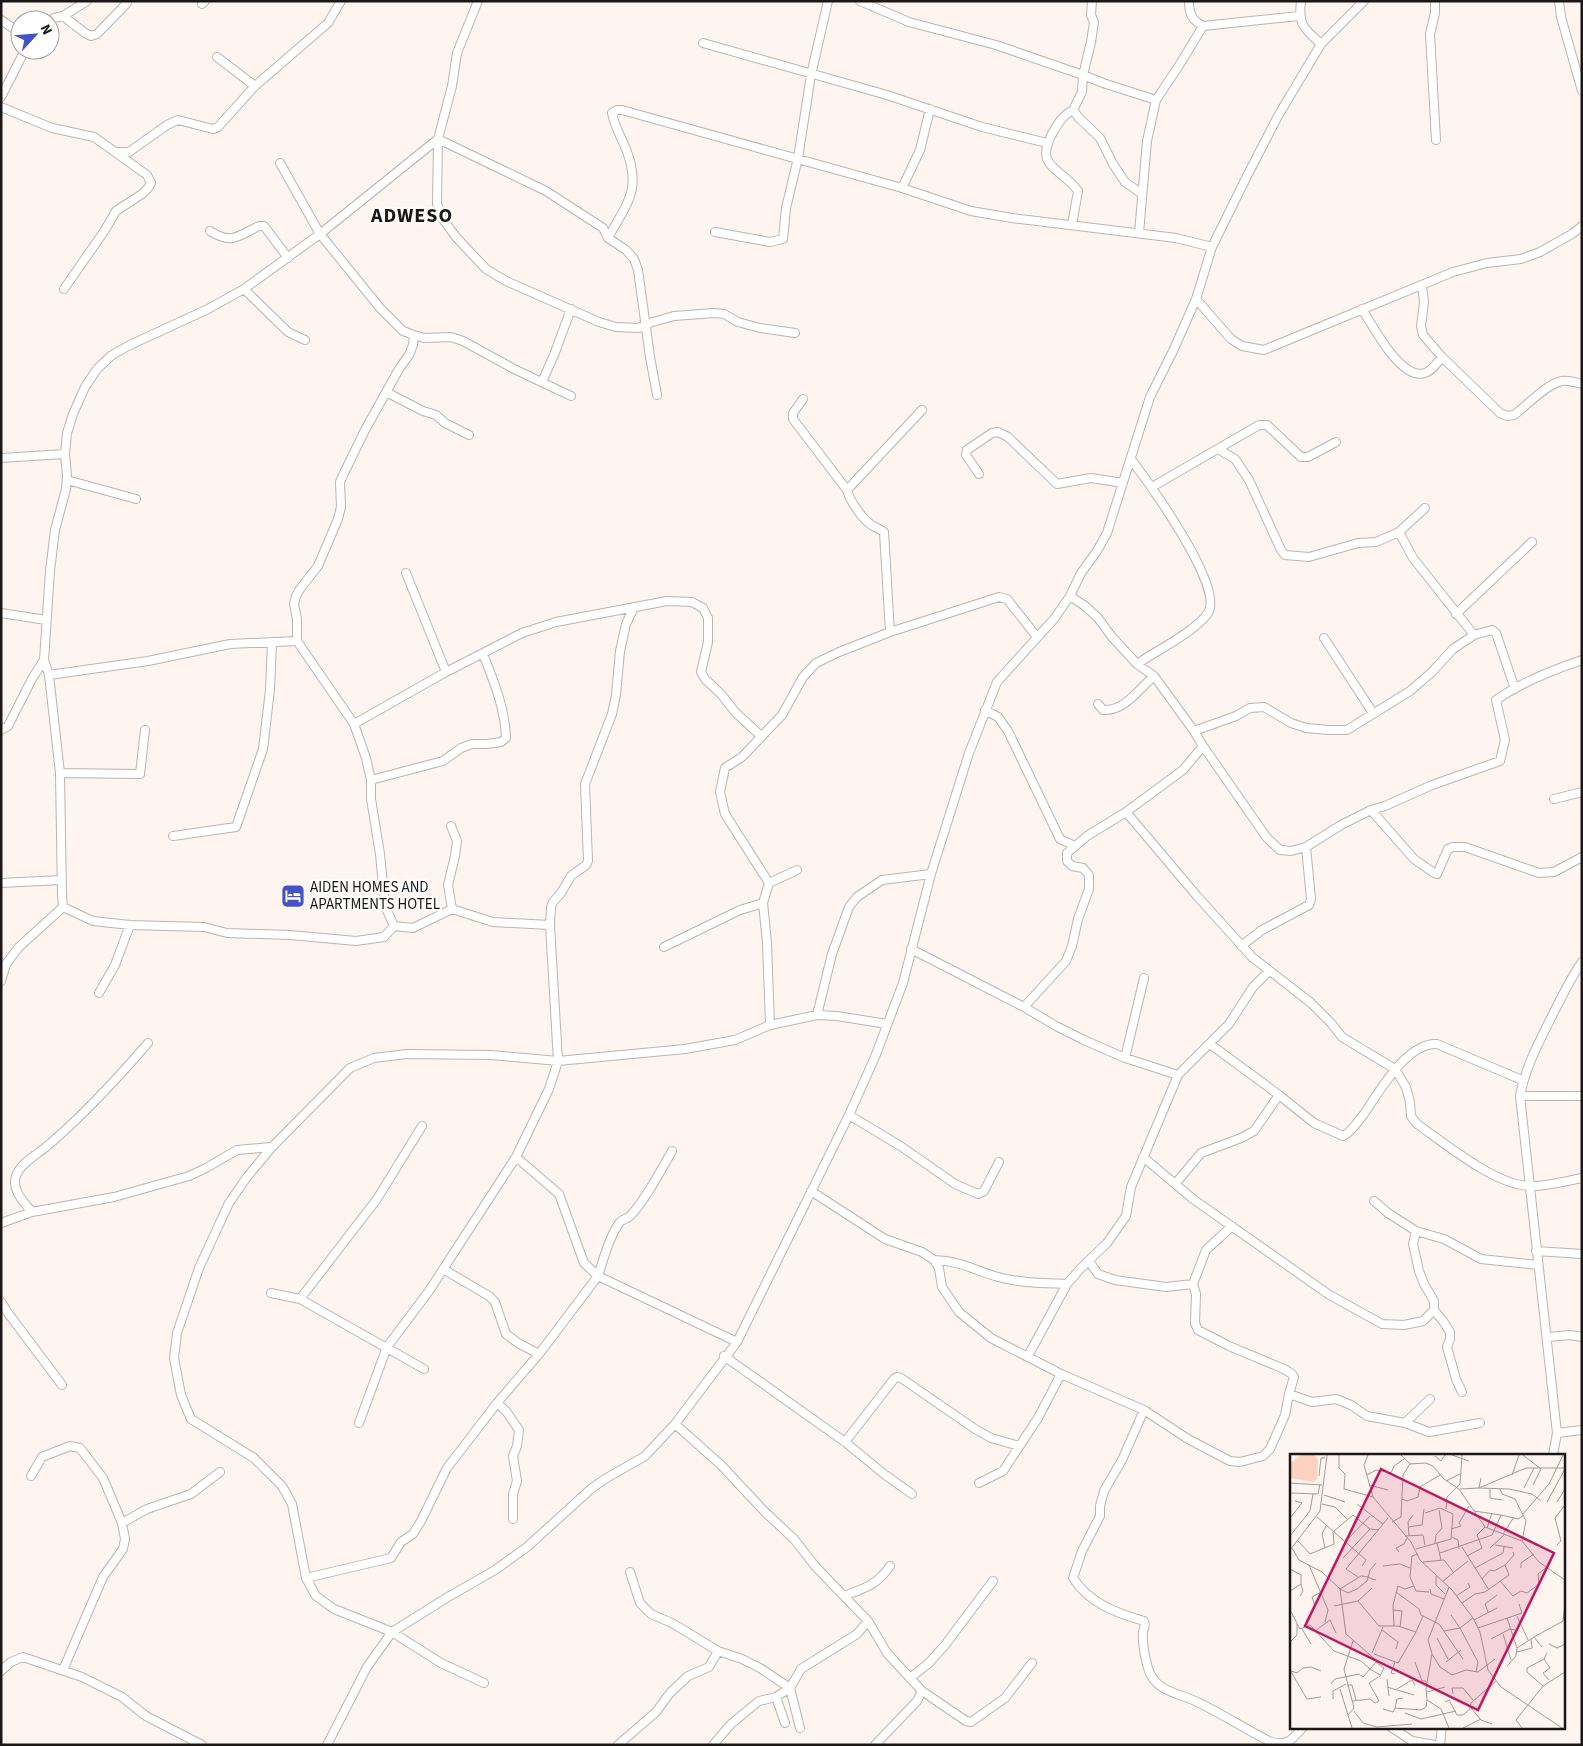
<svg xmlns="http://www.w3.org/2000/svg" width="1583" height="1746" font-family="'Source Sans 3',sans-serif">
	<rect width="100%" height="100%" fill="#fef4f0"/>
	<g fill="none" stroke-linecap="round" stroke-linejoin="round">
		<g stroke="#bdb4b0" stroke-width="10">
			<path id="street" d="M860 1 909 22 996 45 1083 75 1103 83 1156 100
				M1189 1C1189 14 1192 20 1203 26L1299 16
				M1301 1C1298 25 1304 29 1321 44
				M1435 1V13L1430 34 1436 140
				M1559 1 1561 17 1582 91
				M202 4 205 1
				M63 16 87 1
				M1 20 20 33
				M50 22 54 18 63 16 85 33 91 36 97 34 127 3
				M703 43 887 95 982 127 1047 143
				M217 57 255 86
				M1 97 25 50
				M1 107 52 128 94 137 147 175 151 183 148 188 142 194 116 211 105 230 64 289
				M1073 110 1079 118 1100 138 1113 164 1125 182 1142 194
				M115 152H129L167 125 178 120 213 129 218 127 255 86 328 23 341 1
				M902 188 920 150 930 109
				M1072 225 1078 191C1061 167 1033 168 1053 132 1059 122 1063 115 1073 110L1082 92 1083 75 1091 42 1094 22 1091 15 1092 1
				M210 231C232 245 238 236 259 226H264L288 258
				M715 232 770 242 783 239 786 208 798 158 811 75 828 1
				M1139 233 1147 141 1156 100 1180 64 1203 26
				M608 238C627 203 642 190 626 149 621 137 614 125 612 113L617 110H622L902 188 971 211 1012 218 1176 238 1212 247
				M1422 285 1424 302 1421 326 1423 335 1442 357 1500 413 1507 416 1514 415C1526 406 1548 383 1562 381 1569 380 1575 382 1582 384
				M244 289 288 332 305 340
				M1196 299 1231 339 1242 346 1264 350 1453 272 1487 263 1521 259 1540 252 1572 234 1582 226
				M1362 309C1373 326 1401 381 1425 373 1432 371 1437 363 1442 357
				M414 335 424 338 451 337 463 341 514 369 571 396
				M542 382 554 355 571 309
				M386 392 423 411 436 415 445 423 469 435
				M657 395 650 357 638 270 634 259 626 250 608 238 603 228 546 191 438 139 437 204 442 218 456 237 486 269 506 281 599 322 616 327 639 328 646 324 674 316 714 313 724 314 738 322 760 328 795 333
				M803 399 793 413V419L847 490C850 501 861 517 870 524 874 527 880 529 884 532L890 632
				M1218 449 1235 459 1249 480 1281 550 1285 555 1309 557 1358 543 1376 542 1399 532 1425 508
				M1 458 65 454
				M1131 459C1148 482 1225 587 1208 613 1196 631 1156 651 1137 664
				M979 474 966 455 967 450 992 433 998 432 1008 437 1057 484 1091 478 1123 483
				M67 480 136 499
				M1152 487 1259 425H1267L1301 457H1308L1336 442
				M847 490 922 410
				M1399 532 1413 558 1474 635
				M406 573 446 672
				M1070 596 1085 606 1098 618 1112 637 1137 664 1154 676 1194 731 1203 746 1267 838 1280 850 1291 851 1306 847 1341 825 1371 810 1385 806 1432 785 1500 761 1505 740 1496 700C1522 682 1552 670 1582 660
				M1 613 46 620
				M1456 614 1532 542
				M1324 638 1373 713
				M44 660 49 675 148 661 230 644 297 641
				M49 675 60 773 62 895 63 907 93 921 130 925 204 927 227 933 290 935 356 941 384 937 394 926 385 906 380 854 371 799V780L366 758 354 724 297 641V619L294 604 296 596 300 589 318 566 338 519 341 507 340 482 345 471 365 430 399 369 409 355 413 345 414 335 403 331 380 308 320 234 280 163
				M1098 704 1103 710C1125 711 1138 690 1154 676
				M985 710 998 717 1008 731 1060 839 1075 846
				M354 724 446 672 522 633 556 622 667 601 692 602 703 608 708 618V642L701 672 705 679 721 694 735 712 761 736
				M1 730 8 726 33 677 44 660 50 571 55 530 66 489 67 476 65 454 67 433 73 414 85 387 97 369 112 355 130 345 208 309 244 289 320 234 438 139 452 86 457 53 478 1
				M1194 731 1236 716 1250 708 1264 707 1291 723 1306 728 1329 730H1347L1410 691 1432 672 1453 649 1474 635 1492 630 1496 633 1515 689
				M60 773 140 774 145 730
				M371 780 443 761 461 748 472 744H487L501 742 506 738C505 708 494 682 483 654
				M1554 799 1582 792
				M1371 810 1414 859 1434 873 1437 874 1448 849 1453 847H1465L1539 873 1554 872 1582 857
				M1126 812 1197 896 1252 957 1311 1003 1331 1023 1342 1037 1395 1069 1406 1087 1410 1102 1411 1116 1417 1124C1446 1144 1497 1187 1532 1186 1548 1186 1566 1181 1582 1178
				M451 826 457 841 455 856 448 885 452 909
				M173 836 236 827 263 749 270 690 272 642
				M1 883 61 880
				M769 883 725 814 720 792 725 768 742 757 782 715 803 677 816 663 839 652 890 632 999 597 1007 599 1037 637
				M394 926 413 928 452 909 493 922 550 925
				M1241 946 1262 930 1309 905 1311 899 1306 847
				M664 947 740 910 763 903
				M911 949 1024 1007 1056 1026 1086 1041 1125 1058 1178 1075
				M1 981 6 964 19 947 63 907
				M99 993 115 965 130 925
				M1024 1007 1066 961 1072 946 1078 919 1089 889V875L1083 868 1072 866 1067 861V853L1087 836 1126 812 1183 770 1203 746
				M817 1015 832 954 849 907 857 897 882 880 931 874
				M770 1025 767 943 763 903 769 883 797 870
				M1210 1044 1279 1095 1314 1123 1343 1136C1352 1132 1358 1121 1364 1114 1379 1092 1407 1042 1437 1044L1522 1080
				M1125 1058 1144 978
				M1520 1096H1582
				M849 1115 902 1147 955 1184 978 1194 984 1191 999 1162
				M272 1147 247 1177 229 1203 199 1268 177 1333 174 1358 181 1395 191 1419 254 1458 282 1486 292 1504 306 1578 316 1596 334 1609 392 1632 441 1663 484 1683
				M672 1151C661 1170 645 1201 630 1216 627 1219 623 1219 620 1222 609 1237 604 1258 598 1276L737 1342
				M1143 1157 1193 1199 1328 1294 1382 1324 1404 1325 1423 1321 1434 1310
				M1176 1183 1201 1153 1241 1138 1254 1131 1279 1095
				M811 1191 885 1239 922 1252 934 1260 939 1268 942 1287 959 1312 991 1338 1061 1374 1144 1410 1188 1439 1230 1461 1240 1462 1263 1456 1270 1449 1285 1415 1289 1394 1294 1377 1292 1374 1284 1369 1229 1346 1198 1330 1195 1323 1196 1294 1193 1284 1166 1287 1115 1280 1098 1274 1089 1261
				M1374 1201 1388 1213 1416 1231 1444 1239 1481 1259 1538 1265
				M32 1212C24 1202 11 1190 16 1176 20 1164 36 1155 46 1147 83 1116 116 1080 148 1043
				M1 1223 32 1212 114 1197 189 1176 206 1168 237 1150 272 1147 350 1068 374 1058 406 1054 491 1055 558 1061 685 1049 735 1040 770 1025 817 1015 837 1016 887 1024
				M1416 1231 1413 1244 1419 1271 1424 1284 1434 1301V1310L1443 1321 1450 1332V1339L1447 1347 1456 1379 1462 1392
				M1536 1251 1582 1254
				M934 1260C962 1261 973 1270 998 1277 1020 1283 1044 1283 1067 1284
				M443 1269 489 1296 495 1302 506 1334 518 1343 539 1354
				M1193 1284 1206 1250 1232 1226
				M271 1293 300 1299 424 1369
				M300 1299 377 1199 422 1126
				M1 1302 8 1313 62 1385
				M1548 1337 1570 1335 1582 1337
				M724 1356 845 1442 884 1474 912 1494
				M1028 1356 1067 1284 1081 1268 1107 1243 1126 1216 1131 1187 1178 1075 1229 1024 1253 987 1269 971
				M1289 1394 1312 1402 1336 1399 1351 1405 1367 1416 1405 1423 1430 1399
				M497 1403 506 1411 519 1430 517 1446 513 1456 517 1481 513 1494V1519
				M1144 1410 1122 1460 1104 1491 1100 1506V1516L1082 1551 1073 1578C1089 1603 1116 1613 1144 1621 1146 1626 1144 1627 1143 1632 1142 1642 1146 1668 1152 1677 1161 1692 1181 1694 1195 1701 1221 1713 1245 1729 1271 1742 1288 1746 1292 1740 1303 1727
				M359 1423 387 1347 429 1291 516 1157 549 1089 558 1061 550 925 551 907 553 902 561 893 571 876 586 865 588 861 585 784 612 714 616 695 620 651 626 624 634 607
				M1405 1423 1429 1432 1480 1423
				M675 1424 721 1465 765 1512 794 1539 815 1566 868 1621 887 1653 922 1691 966 1721 971 1722 1005 1698 1032 1663
				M1557 1433 1582 1430
				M845 1442 894 1379 897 1377 901 1378 975 1429 991 1438 1019 1446
				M1553 1455 1557 1433 1520 1096C1525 1068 1539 1042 1552 1016 1561 998 1570 979 1582 962
				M31 1476 42 1457 70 1446 80 1448 103 1478 122 1523 125 1539 123 1549 103 1577 63 1670
				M979 1483 1003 1471 1038 1418 1061 1374
				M122 1523 147 1509 191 1494 220 1472
				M630 1572 640 1603 651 1614 672 1623 718 1651 742 1659 760 1668 790 1688 800 1728
				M306 1578 391 1558 401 1542 413 1534 421 1521 447 1468 497 1403 539 1354 598 1276 584 1263 559 1194 516 1157
				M844 1596C865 1588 877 1585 890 1566
				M1 1671 11 1662 23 1657 82 1677 122 1697 146 1716 202 1745
				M910 1678 929 1663 945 1645 993 1581
				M776 1697 785 1723
				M1391 1727 1412 1741 1435 1745
				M327 1745 367 1667 392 1632 448 1597 495 1570 527 1547 592 1488 605 1479 645 1456 675 1424 737 1342 849 1115 875 1057 903 983 931 874 969 753 997 682 1054 619 1070 596 1081 573 1097 551 1107 533 1150 397 1173 351 1196 299 1212 247 1247 176 1278 116 1321 44 1364 1
				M618 1745 656 1712 670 1693 688 1676 709 1667 718 1651
				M713 1745 731 1724 759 1701 776 1697 790 1688 801 1669 857 1634 868 1621
				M875 1745 917 1701 922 1691
				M1440 1745 1442 1727"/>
		</g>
		<use href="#street" stroke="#fff" stroke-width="8"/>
	</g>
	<defs>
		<g id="hotel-square" transform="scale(1.25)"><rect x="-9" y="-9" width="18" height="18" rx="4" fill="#4352c6" stroke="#fff"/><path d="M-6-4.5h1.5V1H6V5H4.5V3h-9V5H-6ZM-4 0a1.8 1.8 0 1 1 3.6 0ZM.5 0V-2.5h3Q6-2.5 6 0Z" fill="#fff"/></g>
	</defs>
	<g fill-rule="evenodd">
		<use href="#hotel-square" x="293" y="896"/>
	</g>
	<g text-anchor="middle" stroke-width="4.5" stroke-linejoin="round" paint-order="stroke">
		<g font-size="15" fill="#1a1716" stroke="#fff" text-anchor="start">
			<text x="310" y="892">AIDEN HOMES AND<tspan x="310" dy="17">APARTMENTS HOTEL</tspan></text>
		</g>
		<g font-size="20" font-weight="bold" letter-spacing="1" fill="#1a1716" stroke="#fff">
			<text x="412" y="222">ADWESO</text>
		</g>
	</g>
	<g transform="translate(1290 1454)">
		<rect width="275" height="275" fill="#fef4f0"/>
		<path d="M11 1H24L28 5 27 25 23 28 0 24V9Z" fill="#fed1c0"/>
		<path fill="none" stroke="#a39c99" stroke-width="1" d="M49 1V14L55 20 54 35 83 43M78 1 74 11 83 43 121 88 130 106 162 136 183 164 190 178 198 216 211 233 272 274M111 1 120 10 136 9 143 12 154 25 169 35 195 73 232 87 249 108 275 126M162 1 179 7M233 1 251 15 243 31M145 2 151 7 155 1M77 21 86 16 101 19 104 12 114 5M222 21 229 1M29 22 31 4H35M191 24 189 34 219 35 242 40 251 47M156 27 170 20M0 29 32 31M79 31 98 36M234 34 244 14M170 35 189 34 236 14H275M200 35V44L212 46M210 35 212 40 225 45 236 67 232 87M0 39 28 40 30 30M34 41 55 48M112 45 117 47 128 43 130 33 150 21M257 48 275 15M267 48 275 35M32 50 45 53 57 65M67 50 93 70M156 55 157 43 170 30 172 1M184 57 211 61M232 61 259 30 273 1M27 63 76 106 72 112M0 64 12 49 5 47M102 68 111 63 113 21 120 10M118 73 132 71 134 55M197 74 202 59M161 75 171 72 169 69 179 52M213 80 224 63M119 81 118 68 123 61M0 82 20 57 23 40M115 82 133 81 135 91M162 83 168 86 169 95M8 87 20 100 44 90 43 78 63 61 80 75M54 89 80 62M145 89 146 81 152 74 149 56M147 89 151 106M205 91 223 94M267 91 271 87 265 64 275 51M172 93 199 136M35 94 32 80 36 72M200 94 214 81M126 95 161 85 163 60 150 54 135 59M0 96 30 57 37 1M109 98 106 94 114 90 117 84M150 99 202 81 211 61 228 65 233 62M128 100 122 102 120 123 126 137 139 138M177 102 192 94 187 81 195 73M53 104 80 75 89 76M133 108 154 106 164 119M19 111 38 156 35 168M93 112 110 110 120 114M185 114 213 99 214 93M231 114V109L244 100M0 115 11 121V130M146 122V131L155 140M68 123 56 115 98 64M192 125 200 116 204 117 215 111 224 101 223 98M86 126 82 125 78 123 72 122H71L50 135 58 139 67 135 77 127 78 124V123L79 120 80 116 86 109M153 127 178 107M210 127 223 142 231 137 237 139 249 130 248 120 257 113M140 135 141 140 154 145M0 137 11 130 13 137 10 142M106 138 129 155 131 161 149 170 173 205M166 142 180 133 178 129M68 147 82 134M172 149 185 140 195 138 219 121 215 111M25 152 22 143 31 138M44 152 68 147 89 172H108L126 178 108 209 84 200M0 156 10 175 20 171 44 197 71 207 80 215 87 207 56 180 50 135 32 118 9 106 2 94M103 156 112 157 110 173M198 158 195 150 207 141M161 161 170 174 183 164M227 162 238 186M184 166 207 154M104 172 103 151 108 132 115 135 124 132M188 174 232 159 229 150M12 175 21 190M92 176 108 188 106 195M25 177 40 166 46 179M154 177 170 174 188 208 186 218M126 178 133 162M213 180 221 206M244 183 273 167 275 151M147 184 158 205M201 185 220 175 225 176M0 188 7 181V170M259 190 267 194 275 190M227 194 244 183 252 193M227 198 242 194 241 185M82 199 93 173M142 200 150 213 162 221 176 216 188 218 205 205M254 205 260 214 253 219 259 226M125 208 132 227H136M156 208 171 196M217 212 226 202 227 194 217 164M0 216 17 245 31 243M1 217 7 219 13 214 21 213 31 217M105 220 101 219 105 208M97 225 99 242M41 230 45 225 69 220 73 223 80 215 90 221M57 231H62L66 246M253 232 237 218V214L254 205 257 199M97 233 124 241M50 235 58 261M107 235 122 226 125 231M137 238 155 233M163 240 162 234H173L183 246M43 245V237L56 230M62 247 80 245 85 249 89 247 79 229 90 222 94 214 86 208M155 248 159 246 167 261H173L180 255 181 249 206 227M105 254 107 245 113 244M181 254 191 266 202 270M93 255 103 258 105 254 131 256 136 253 137 246M64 257 73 269 87 273 122 270M115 259 131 265 166 257M62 274 58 261 64 254 54 215 63 187M159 274 151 255 137 246 136 234 142 200 138 186 159 133M173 274 191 265M232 274 226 266 253 232 275 218"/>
		<path fill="#c2185b" fill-opacity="0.15" stroke="#c2185b" stroke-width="2.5" d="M91 15 264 99 188 256 15 172Z"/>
		<rect width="275" height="275" fill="none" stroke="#1a1716" stroke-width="2.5"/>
	</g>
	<rect width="1583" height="1746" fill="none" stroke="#1a1716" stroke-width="5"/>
	<g transform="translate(35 35) rotate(64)"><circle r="24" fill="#ffffff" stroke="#a3a2a2"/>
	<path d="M0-4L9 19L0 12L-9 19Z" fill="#4352c6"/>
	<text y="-8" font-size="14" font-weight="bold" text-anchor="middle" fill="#1a1716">N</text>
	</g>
</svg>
